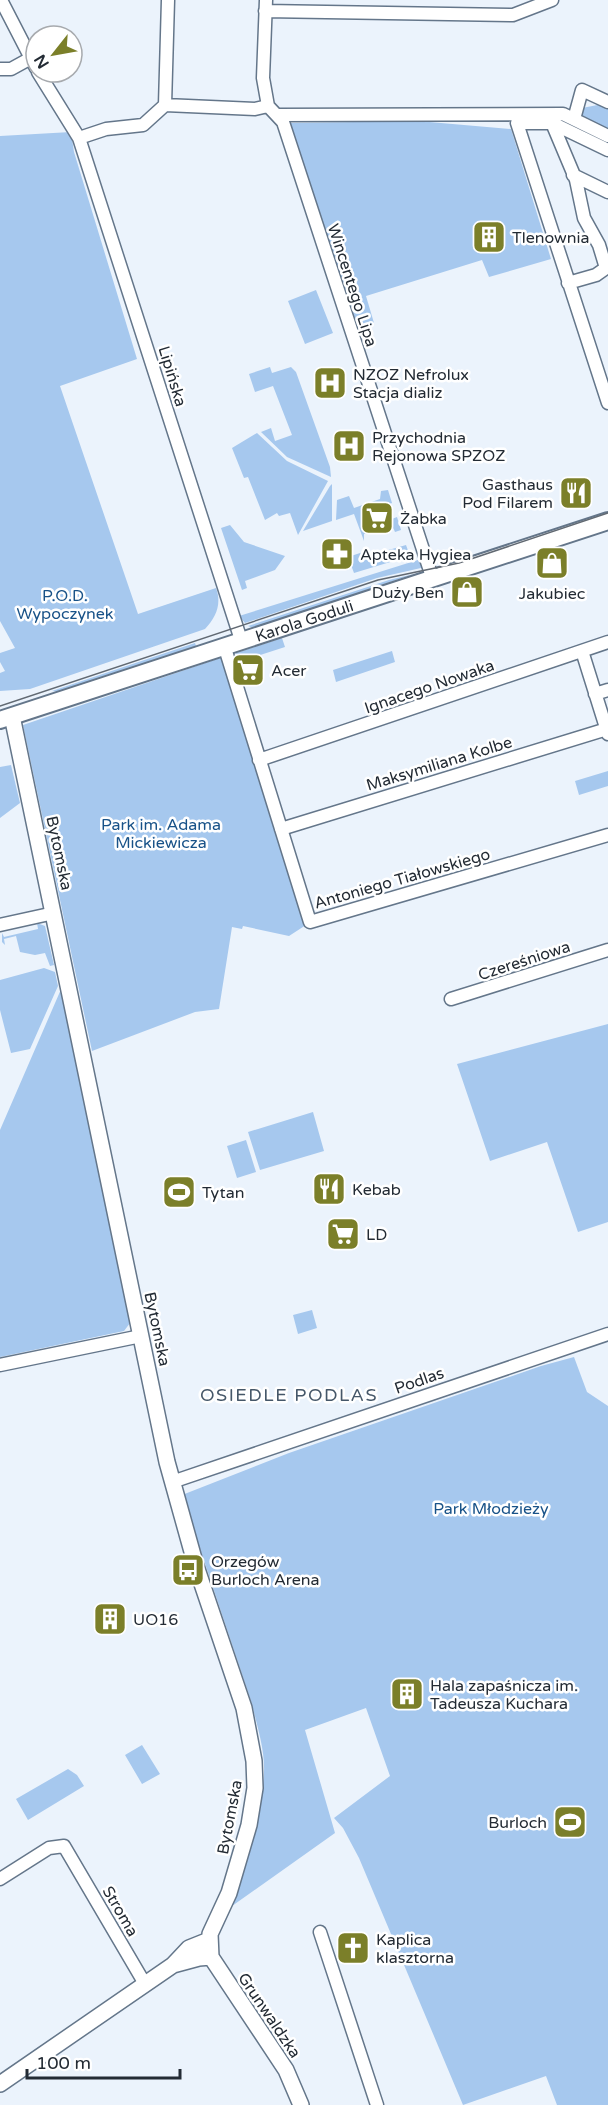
<svg xmlns="http://www.w3.org/2000/svg" width="608" height="2105" font-family="'Varela Round',sans-serif">
	<rect width="100%" height="100%" fill="#ebf3fc"/>
	<path fill="#a6c8ee" d="M608 103V138L561 112Z
		M418 121 511 129 551 259 489 277 482 260 366 296 374 323 358 328 290 123Z
		M71 132 74 152 137 359 60 386 138 614 216 588C222 604 216 617 205 629L30 689 0 691V673L5 671 0 662V653L15 648 0 621V136Z
		M316 290 333 333 305 344 288 301Z
		M270 367 272 373 291 367 296 372 330 467 331 477 287 457 261 432 271 428 275 441 292 435 273 386 255 392 249 374Z
		M257 433 287 461 328 481 298 535 290 513 279 516 277 513 265 520 248 477 244 478 232 448Z
		M332 484V521L303 531 330 486Z
		M388 490 392 503 366 514 371 527 397 517 401 530 395 532 392 525 364 534V541L354 514 336 520 337 500 349 496 354 508 380 499 381 491Z
		M230 525 244 542 285 556 275 570 245 581 247 588 242 590 221 528Z
		M406 545 410 556 354 573 348 557 369 550 371 555Z
		M421 559V568L377 578 245 623 239 616Z
		M414 574 253 628 248 626 389 580Z
		M282 638 285 647 239 662 236 653Z
		M195 643 196 646 59 692 52 691Z
		M392 651 395 662 336 682 333 670Z
		M223 657 306 925 289 936 243 926 242 929 232 927 219 1009 195 1012 92 1051 23 725Z
		M11 765 20 803 0 818V767Z
		M608 771V786L579 795 575 781Z
		M37 923 45 926 54 965 50 966 45 953 35 955 20 952 16 936 4 939 5 945 2 942V933L4 937 38 929Z
		M44 968 55 972 58 986 30 1049 11 1053 0 1010V980Z
		M62 987 133 1319 124 1331 0 1357V1130Z
		M608 1024V1222L578 1232 547 1142 490 1161 457 1064Z
		M313 1112 324 1151 260 1170 248 1132Z
		M246 1140 256 1172 237 1178 227 1146Z
		M312 1310 317 1328 298 1334 293 1315Z
		M574 1357 587 1392 608 1406V2105H557L546 2076 463 2105 359 1858 343 1828 334 1818 390 1776 366 1708 305 1730 335 1833 232 1906C246 1862 262 1819 264 1772 265 1750 257 1726 252 1704L182 1495 289 1453 541 1366Z
		M142 1745 160 1774 142 1784 125 1755Z
		M68 1769 77 1775 84 1786 28 1820 16 1799Z"/>
	<g fill="none" stroke-linecap="round" stroke-linejoin="round">
		<g stroke="#64768a" stroke-width="15">
			<path id="minor" d="M1 0 36 68
				M266 0 263 78 268 106
				M265 11 513 15 552 0
				M0 69H11L31 58
				M38 72 79 138 241 640
				M165 105 255 109 268 106
				M268 106 283 122 432 577
				M279 115 563 114 608 136
				M574 119 582 90 608 102
				M552 123 576 180 584 218 599 245 606 268 596 275 568 283
				M79 138 106 129 143 125 165 105 168 0
				M608 150 552 123H517L608 403
				M573 175 608 192
				M224 645 310 922 608 835
				M582 651 608 734
				M595 694 608 690
				M259 760 608 642
				M281 829 607 729
				M0 925 54 913
				M451 999 608 950
				M0 1365 141 1336
				M172 1482 608 1334
				M0 1879 49 1848 64 1846 145 1984
				M320 1932 377 2105"/>
		</g>
		<g stroke="#64768a" stroke-width="18">
			<path id="tertiary" d="M12 716 167 1462 196 1566 244 1708 254 1761 255 1788 249 1825 229 1893 210 1934 211 1957 286 2070 301 2105
				M173 1965 189 1948 209 1940
				M0 2084 173 1965 199 1958 211 1957"/>
		</g>
		<g stroke="#64768a" stroke-width="20">
			<g id="secondary">
				<path id="s1" d="M0 720 608 521"/>
			</g>
		</g>
		<use href="#minor" stroke="#fff" stroke-width="12"/>
		<use href="#tertiary" stroke="#fff" stroke-width="15"/>
		<use href="#secondary" stroke="#fff" stroke-width="16"/>
		<path stroke="#616972" stroke-width="1.5" d="M0 706 378 580 459 563 608 513"/>
	</g>
	<defs>
		<g id="building-square" transform="scale(1.725)"><rect x="-9" y="-9" width="18" height="18" rx="4" fill="#7b7f29" stroke="#fff"/><path d="M-4-6H4V6H1V3H-1V6H-4ZM-2.5-4.3h1.7v1.8h-1.7ZM.8-4.3h1.7v1.8H.8ZM-2.5-1h1.7V.8h-1.7ZM.8-1h1.7V.8H.8Z" fill="#fff"/></g>
		<g id="hospital-square" transform="scale(1.725)"><rect x="-9" y="-9" width="18" height="18" rx="4" fill="#7b7f29" stroke="#fff"/><path d="M-5-5h3v3.5h4V-5h3V5h-3V1.5h-4V5h-3Z" fill="#fff"/></g>
		<g id="restaurant-square" transform="scale(1.725)"><rect x="-9" y="-9" width="18" height="18" rx="4" fill="#7b7f29" stroke="#fff"/><path d="M-5-6h1v4h1v-4h1v4h1v-4h1v5L-1.5 .5V6h-2V.5L-5-1ZM5-6V6H3V1.5H1.5Q1.5-4 5-6Z" fill="#fff"/></g>
		<g id="supermarket-square" transform="scale(1.725)"><rect x="-9" y="-9" width="18" height="18" rx="4" fill="#7b7f29" stroke="#fff"/><path d="M-6-5.5h2.5l.6 2H6L4.5 2H-2.5L-4.4-4H-6ZM-1.5 3.2a1.3 1.3 0 1 0 .1 0ZM3 3.2a1.3 1.3 0 1 0 .1 0Z" fill="#fff"/></g>
		<g id="pharmacy-square" transform="scale(1.725)"><rect x="-9" y="-9" width="18" height="18" rx="4" fill="#7b7f29" stroke="#fff"/><path d="M-2-6h4v4h4v4h-4v4h-4v-4h-4v-4h4Z" fill="#fff"/></g>
		<g id="shop-square" transform="scale(1.725)"><rect x="-9" y="-9" width="18" height="18" rx="4" fill="#7b7f29" stroke="#fff"/><path d="M-5-2.5h2.3a2.7 3.5 0 0 1 5.4 0H5L5.5 6h-11ZM-1.5-2.5h3a1.5 2.3 0 0 0-3 0Z" fill="#fff"/></g>
		<g id="stadium-square" transform="scale(1.725)"><rect x="-9" y="-9" width="18" height="18" rx="4" fill="#7b7f29" stroke="#fff"/><path d="M0-5a6.5 5 0 1 0 0 10a6.5 5 0 1 0 0-10ZM-3.5-1.8h7v3.6h-7Z" fill="#fff"/></g>
		<g id="bus-square" transform="scale(1.725)"><rect x="-9" y="-9" width="18" height="18" rx="4" fill="#7b7f29" stroke="#fff"/><path d="M-5-6H5V4H4V6H2V4H-2V6H-4V4H-5ZM-3.5-4V0h7V-4ZM-3.5 1.2v1.5H-2V1.2ZM2 1.2v1.5H3.5V1.2Z" fill="#fff"/></g>
		<g id="church-square" transform="scale(1.725)"><rect x="-9" y="-9" width="18" height="18" rx="4" fill="#7b7f29" stroke="#fff"/><path d="M-1.2-6h2.4v3.5h3.3v2.4h-3.3V6h-2.4V-.1h-3.3v-2.4h3.3Z" fill="#fff"/></g>
	</defs>
	<g fill-rule="evenodd">
		<use href="#building-square" x="489" y="237"/>
		<use href="#hospital-square" x="330" y="383"/>
		<use href="#hospital-square" x="349" y="446"/>
		<use href="#restaurant-square" x="576" y="493"/>
		<use href="#supermarket-square" x="377" y="518"/>
		<use href="#pharmacy-square" x="337" y="554"/>
		<use href="#shop-square" x="552" y="563"/>
		<use href="#shop-square" x="467" y="592"/>
		<use href="#supermarket-square" x="248" y="670"/>
		<use href="#restaurant-square" x="329" y="1189"/>
		<use href="#stadium-square" x="179" y="1192"/>
		<use href="#supermarket-square" x="343" y="1234"/>
		<use href="#bus-square" x="188" y="1570"/>
		<use href="#building-square" x="110" y="1619"/>
		<use href="#building-square" x="407" y="1694"/>
		<use href="#stadium-square" x="570" y="1822"/>
		<use href="#church-square" x="353" y="1948"/>
	</g>
	<g text-anchor="middle" stroke-width="5" stroke-linejoin="round" paint-order="stroke">
		<g font-size="16" fill="#232b34" stroke="#fff" text-anchor="start">
			<text x="512" y="243">Tlenownia</text>
			<text x="353" y="380">NZOZ Nefrolux<tspan x="353" dy="18">Stacja dializ</tspan></text>
			<text x="372" y="443">Przychodnia<tspan x="372" dy="18">Rejonowa SPZOZ</tspan></text>
			<text x="553" y="490" text-anchor="end">Gasthaus<tspan x="553" dy="18">Pod Filarem</tspan></text>
			<text x="400" y="524">Żabka</text>
			<text x="360" y="560">Apteka Hygiea</text>
			<text x="444" y="598" text-anchor="end">Duży Ben</text>
			<text x="552" y="599" text-anchor="middle">Jakubiec</text>
			<text x="271" y="676">Acer</text>
			<text x="352" y="1195">Kebab</text>
			<text x="202" y="1198">Tytan</text>
			<text x="366" y="1240">LD</text>
			<text x="211" y="1567">Orzegów<tspan x="211" dy="18">Burloch Arena</tspan></text>
			<text x="133" y="1625">UO16</text>
			<text x="430" y="1691">Hala zapaśnicza im.<tspan x="430" dy="18">Tadeusza Kuchara</tspan></text>
			<text x="547" y="1828" text-anchor="end">Burloch</text>
			<text x="376" y="1945">Kaplica<tspan x="376" dy="18">klasztorna</tspan></text>
		</g>
		<g font-size="16" fill="#232b34" stroke="#fff">
			<text transform="translate(353 285) rotate(72)" y="6">Wincentego Lipa</text>
			<text transform="translate(173 376) rotate(73)" y="6">Lipińska</text>
			<text dy="6" stroke="none"><textPath href="#s1" startOffset="320">Karola Goduli</textPath></text>
			<text transform="translate(429 686) rotate(-19)" y="6">Ignacego Nowaka</text>
			<text transform="translate(439 763) rotate(-17)" y="6">Maksymiliana Kolbe</text>
			<text transform="translate(60 853) rotate(78)" y="6">Bytomska</text>
			<text transform="translate(402 878) rotate(-16)" y="6">Antoniego Tiałowskiego</text>
			<text transform="translate(524 960) rotate(-18)" y="6">Czereśniowa</text>
			<text transform="translate(158 1329) rotate(78)" y="6">Bytomska</text>
			<text transform="translate(419 1380) rotate(-19)" y="6">Podlas</text>
			<text transform="translate(229 1817) rotate(-79)" y="6">Bytomska</text>
			<text transform="translate(121 1911) rotate(60)" y="6">Stroma</text>
			<text transform="translate(270 2015) rotate(56)" y="6">Grunwaldzka</text>
		</g>
		<g font-size="16" fill="#185288" stroke="#fff">
			<text x="65" y="601">P.O.D.<tspan x="65" dy="18">Wypoczynek</tspan></text>
			<text x="161" y="830">Park im. Adama<tspan x="161" dy="18">Mickiewicza</tspan></text>
			<text x="491" y="1514">Park Młodzieży</text>
		</g>
		<g font-size="18" letter-spacing="1.5" fill="#455769" stroke="#fff">
			<text x="289" y="1401">OSIEDLE PODLAS</text>
		</g>
	</g>
	<g transform="translate(54 54) rotate(239)"><circle r="28" fill="#ffffff" stroke="#a7aaae" stroke-width="1.5"/>
	<path d="M0-4.5L10 22L0 15L-10 22Z" fill="#7b7f29"/>
	<text y="-9" font-size="16" font-weight="bold" text-anchor="middle" fill="#232b34">N</text>
	</g>
	<path d="M27 2069v9h153v-9" fill="none" stroke="#232b34" stroke-width="3"/>
	<text x="36" y="2069" font-size="18" fill="#232b34" stroke="#ffffff" stroke-width="4.5" paint-order="stroke">100 m</text>
</svg>
